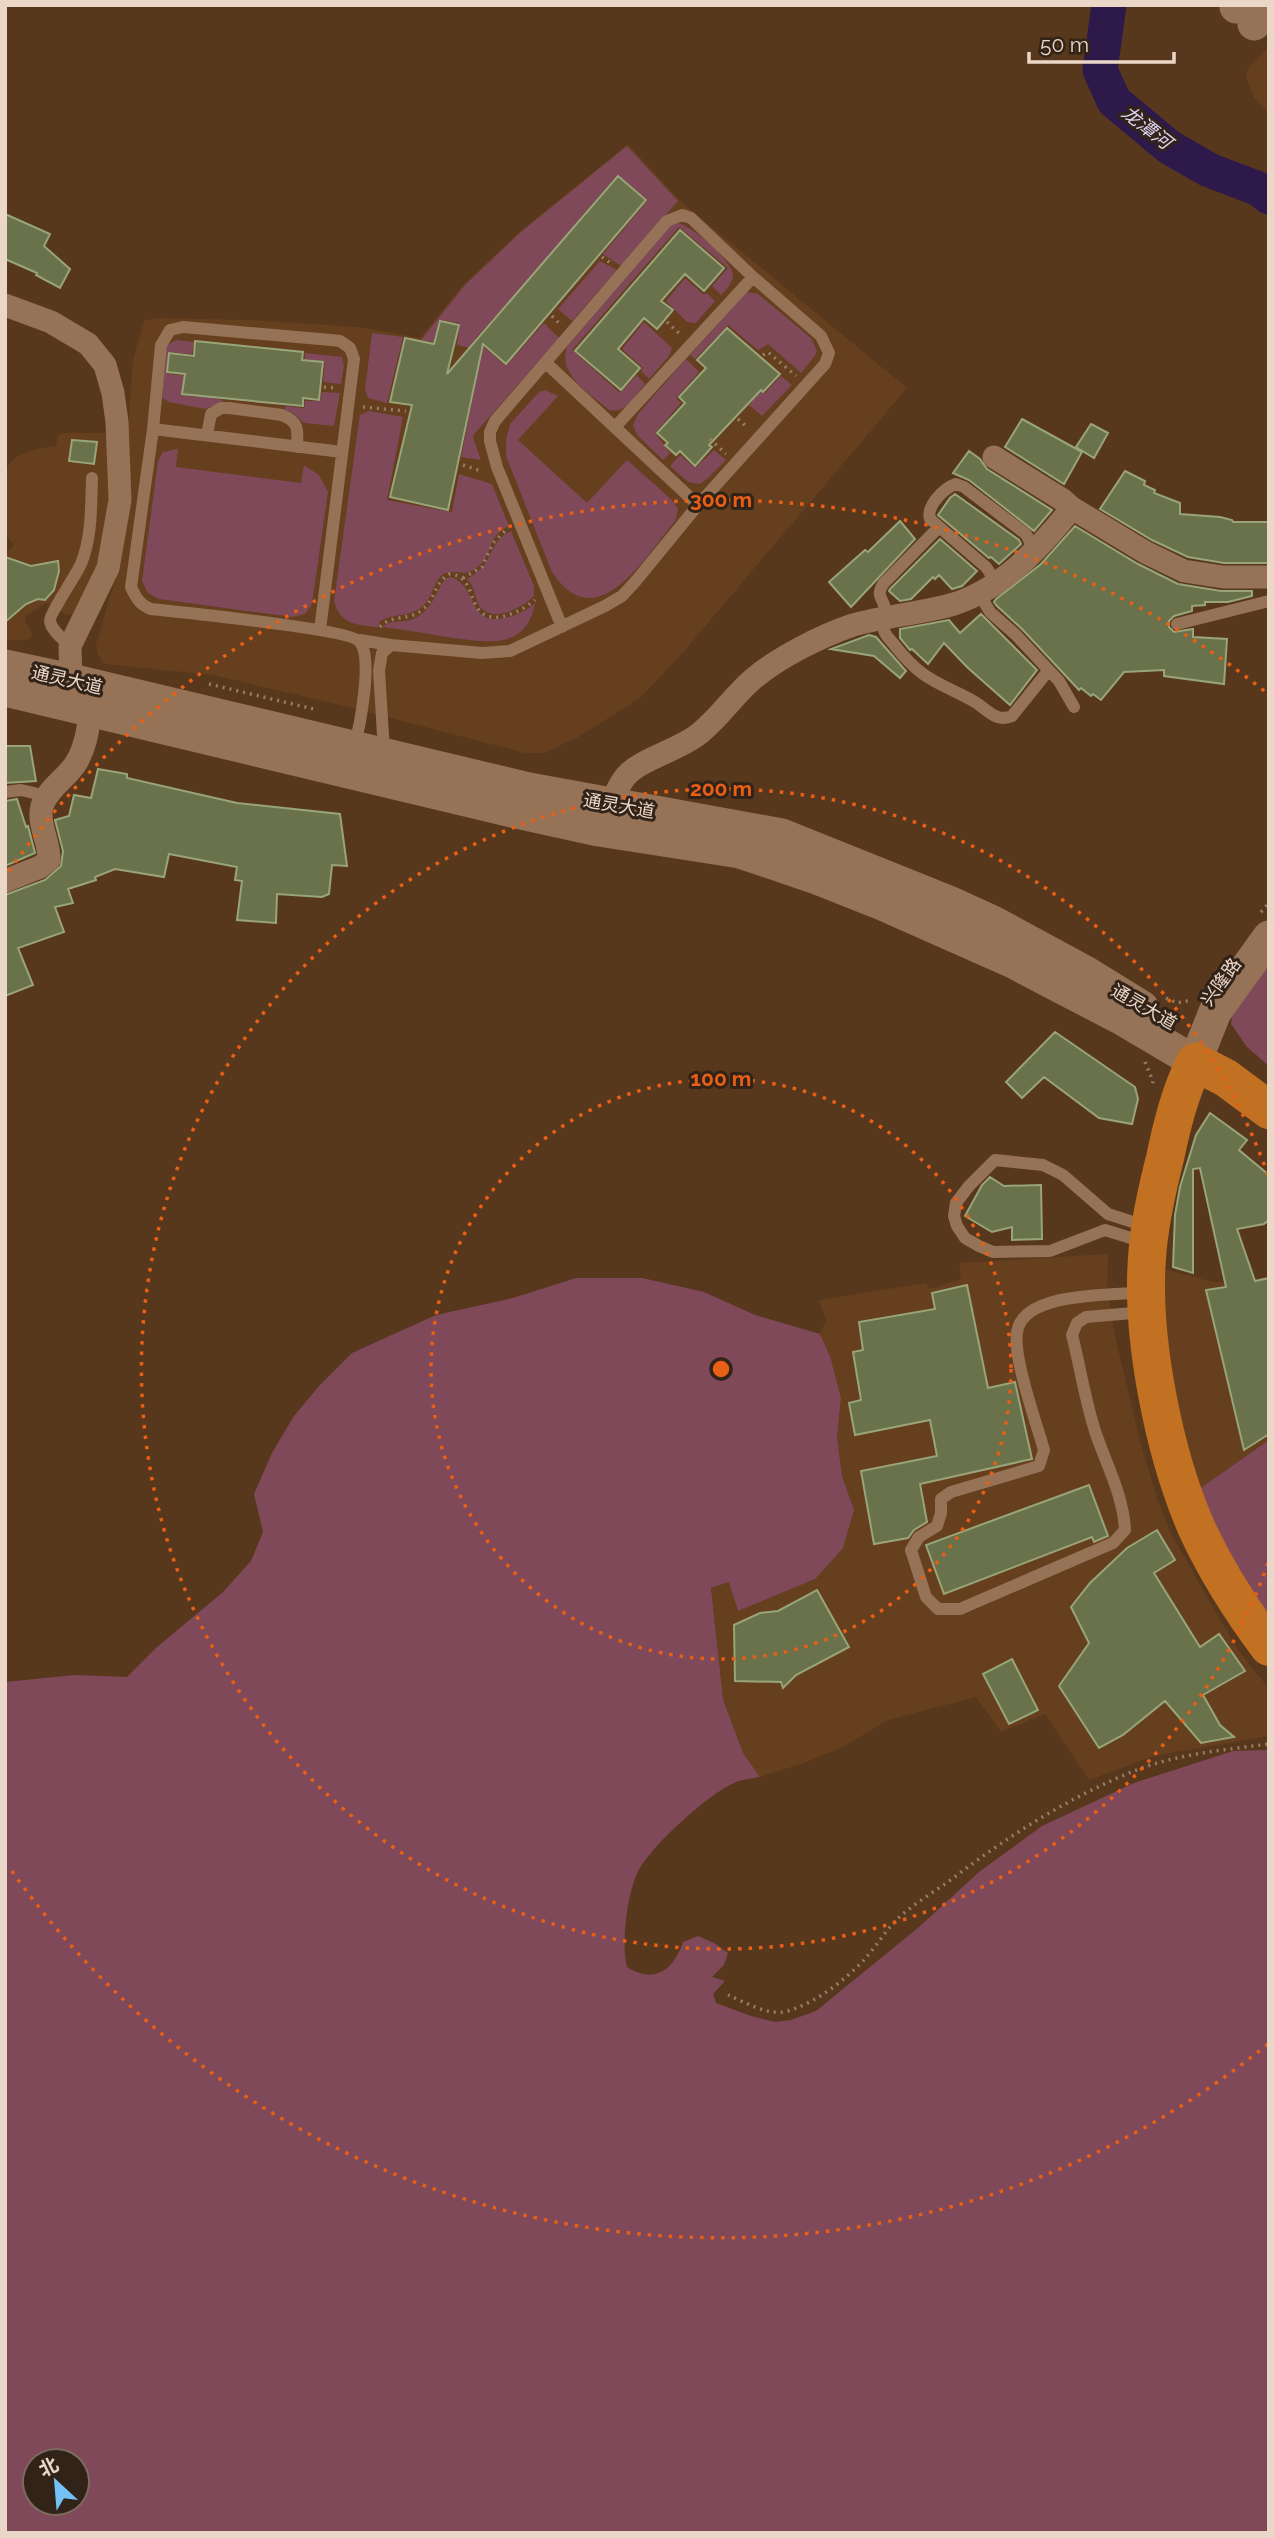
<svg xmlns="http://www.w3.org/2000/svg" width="1274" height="2538" font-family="Raleway,'Noto Sans SC',sans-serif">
	<rect width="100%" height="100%" fill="#58381d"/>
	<path fill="#653f1e" d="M1269 46V114L1253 96 1246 77 1248 68Z
		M628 144 680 201 907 388 679 657 640 698 580 736 545 753H525L345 706 213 675 104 664 98 655 96 645 115 580 130 502 128 429 133 360 144 321 157 318 250 320 358 327 420 338 463 285 519 232Z
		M62 433H107L112 492 103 552 78 608 72 614 67 615 46 603 26 616 25 621 33 635 29 639 15 641 5 639V550L9 551 14 545 5 534V473L8 466 16 457 36 449 56 446 58 436Z
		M1108 1254 1107 1289 1115 1336 1141 1445 1157 1498 1171 1534 1236 1647 1269 1689V1736L1153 1756 1089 1780 1045 1714 1001 1732 976 1697 888 1720 841 1748 804 1763 760 1777 743 1753 723 1699 711 1588 729 1582 738 1611 854 1510 842 1476 837 1437 841 1398 830 1356 820 1334 826 1320 819 1300 926 1283 929 1289 961 1279 959 1263Z
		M1156 1267 1213 1282 1237 1283 1269 1276V1440L1195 1492 1186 1470Z"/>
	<path fill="#7f495a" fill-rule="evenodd" d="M627 146 678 201 621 266 603 254 648 200 617 175 581 217 583 219 475 339 506 366 544 323 559 338 476 432 473 437 481 460 461 457 482 351 457 345 460 323 439 320 433 342 421 340 465 285 521 232Z
		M678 223C691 225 734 262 733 276 732 284 726 290 721 295L712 286 728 268 679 227 572 350 620 393 637 375 645 384C635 395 627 414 609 410 591 394 557 375 567 347L670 226Z
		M600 261 617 270 572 321 558 309Z
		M685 278 704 295 707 293 715 301 696 323 687 322 666 301Z
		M747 292 758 294 812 339 817 351 814 357 801 373 768 344 758 350 728 325 695 359 690 355Z
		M644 322 672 348 669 356 649 379 641 371 643 368 622 349Z
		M372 333 403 337 387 403 368 398 365 390Z
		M176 340 194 342 192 354 168 352 167 374 189 376 188 381H183L182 395 195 397 197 389 209 391 208 397 223 400 222 402 205 409 169 402 162 398 166 346Z
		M305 353 342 357 344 365 341 384 323 382 325 362 305 359Z
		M686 359 699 372 676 398 681 403 655 433 670 453 663 460 637 435 633 425 638 414Z
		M781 376 792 385 762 416 749 405 752 402 747 397 756 388 764 394Z
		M545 390 558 396 518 440 587 503 627 460 672 500 678 509 675 521C645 557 597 640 552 572L506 456V440L510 424 539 392Z
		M322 392 340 393 334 426 304 423 293 413 285 410V406L304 408 305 401H320Z
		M369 411 403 417 387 500 452 512 459 474 492 484 509 526C485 538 495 550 481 564 465 580 459 568 446 573 434 577 433 596 425 604 409 619 397 612 380 621L378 627C356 625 340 624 334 601L359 421 360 415Z
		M178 449 176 467 301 483 304 465 319 475 328 492 312 604 305 614 292 617 159 599 148 593 142 581 158 461 163 452Z
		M714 450 726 460 708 478 700 484 688 482 670 466 680 455 695 468Z
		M511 531 534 586V596C524 607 495 622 482 609 474 601 476 587 467 579 496 563 487 542 511 531Z
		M451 577C478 586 468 627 504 618 516 616 526 611 535 603 527 652 484 642 447 637 426 633 404 630 383 627 391 619 400 623 410 620 431 614 435 593 446 578Z
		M1269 959V1066L1247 1047 1231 1024 1233 1010Z
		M576 1278H642L704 1292 755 1315 820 1334 830 1356 841 1398 837 1437 842 1476 854 1510 843 1548 815 1579 738 1611 729 1582 711 1588 723 1699 743 1753 760 1777C752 1779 741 1779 734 1783 708 1794 646 1850 636 1876 627 1897 621 1946 627 1967 655 1985 674 1969 683 1942L698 1936 714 1943 728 1953 724 1965 712 1977 725 1981 713 1994 716 2003 751 2016 775 2022 791 2020 816 2011 919 1927 979 1872 1042 1826 1134 1783 1233 1751 1269 1750V2533H5V1682L74 1675 127 1677 157 1647 223 1592 251 1561 263 1532 254 1494 272 1453 294 1416 320 1385 352 1353 436 1315 513 1298ZM35 2461H77V2503H35Z
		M1269 1440V1632L1195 1492Z"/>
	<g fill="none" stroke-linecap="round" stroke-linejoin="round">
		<path stroke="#2d1a4a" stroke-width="35" d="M1109 5 1100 70 1114 101 1169 147 1209 170 1259 189 1269 197"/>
	</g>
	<path fill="#69724a" stroke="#99a479" stroke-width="2" d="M618 176 646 200 506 364 483 344 448 510 390 497 412 405 390 402 405 338 434 344 440 321 459 325 447 374Z
		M5 214 50 234 44 246 70 269 60 288 36 275 37 273 5 259Z
		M680 230 724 268 704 291 685 274 661 301 673 310 657 329 644 318 618 349 640 368 621 390 575 351Z
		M727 328 780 374 763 392 761 390 709 445 712 447 695 466 680 451 676 455 665 445 668 443 657 433 685 403 679 397 706 368 697 360Z
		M195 341 303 352 302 360 323 362 319 400 303 398V406L182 394 185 374 167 372 169 353 194 356Z
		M1022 419 1082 452 1064 484 1005 447Z
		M1091 424 1108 433 1094 458 1076 447Z
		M72 440 97 442 94 464 69 461Z
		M969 451 980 459 987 469 1052 510 1034 531 969 480 953 473Z
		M1125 471 1145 481 1144 485 1155 490 1154 493 1180 503V514L1220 517 1232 520 1233 522H1269V563H1224L1188 557 1152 540 1100 509Z
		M955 494 1019 540 1021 544 999 564 991 557 989 558 938 515 950 498Z
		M900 521 915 539 851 607 829 582 865 550 868 552Z
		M1075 526 1138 564 1178 584 1221 591H1252V596L1228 602H1205V605L1192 606V611L1174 616 1169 621V627L1174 632 1193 629V637L1227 639 1224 684 1164 676V670L1124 672 1101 700 1093 694 1091 696 1081 688 1079 690 1022 629 997 606 994 602 996 599 1041 564Z
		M940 539 977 571 962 586 952 589 939 575 935 579 933 577 911 599 900 601 889 591 890 589Z
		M5 557 31 566 58 561 59 571 54 590 45 600 38 599 26 604 5 622Z
		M981 614 1037 670 1010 705 968 668 944 643 928 664 912 649 910 650 900 638V629L949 620 960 633Z
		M869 635 876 637 906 671 900 678 874 656 831 649Z
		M5 746H30L36 781 5 783Z
		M98 769 127 774V778L237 803 340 814 347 866 332 865 329 894 322 897 277 894 276 923 237 920 242 881 235 880 237 867 169 854 164 877 115 869 95 877 96 880 68 889 73 903 55 907 64 932 18 948 33 985 5 996V895L45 880 61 866 63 851 55 820 69 816 74 795 91 798Z
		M17 799 26 827 28 826 35 853 5 866V801Z
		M1055 1032 1135 1087 1138 1099 1132 1124 1099 1118 1044 1077 1022 1098 1006 1082Z
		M1210 1113 1247 1140 1239 1150 1269 1175V1220L1264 1224 1237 1229 1255 1281 1269 1278V1434L1244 1450 1206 1290 1226 1287 1200 1168 1193 1169V1273L1173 1267 1175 1215 1180 1187 1196 1135Z
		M990 1177 1004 1186 1041 1185 1042 1239 1012 1240V1227L992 1232 965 1216 982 1185Z
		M967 1285 988 1388 1015 1382 1032 1459 920 1484 927 1522 914 1530 908 1538 874 1544 861 1471 937 1456 930 1420 855 1435 849 1403 861 1400 853 1352 863 1350 859 1322 935 1309 932 1293Z
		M1089 1485 1108 1536 1094 1542 1092 1537 944 1594 926 1545Z
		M1157 1530 1175 1560 1154 1573 1200 1647 1219 1634 1245 1671 1203 1695 1220 1725 1234 1737 1201 1743 1165 1701 1123 1735 1099 1748 1059 1686 1089 1643 1071 1607 1090 1583 1127 1548Z
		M817 1590 849 1647 796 1675 783 1688 781 1682 735 1681 734 1625 760 1613 778 1611Z
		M1012 1659 1038 1710 1009 1724 983 1674Z"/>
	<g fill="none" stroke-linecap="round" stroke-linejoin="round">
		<path stroke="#987e68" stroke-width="3.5" stroke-dasharray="2 5" stroke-linecap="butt" d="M602 257 612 264
			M552 316 560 324
			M667 322 681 335
			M763 355 768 352 796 376
			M324 387 336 388
			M363 407 406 411
			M738 419 747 427
			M710 439 726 454
			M463 465 481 471
			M463 578 482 567 493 543 505 531
			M380 627C391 614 409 621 422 610 435 600 435 582 449 574 472 576 468 596 479 610 493 627 523 610 535 600
			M209 684 318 710
			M1261 912 1269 903
			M1166 998 1177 1003 1192 1000
			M1145 1062 1153 1081 1152 1088
			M728 1995C745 2002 769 2017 788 2011 815 2003 844 1981 863 1961 877 1946 888 1926 904 1913 921 1899 939 1889 956 1876 1011 1834 1070 1797 1134 1771 1177 1754 1223 1750 1269 1744"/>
		<path stroke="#967256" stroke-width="12" d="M546 363 698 505
			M616 426 753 277
			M153 429 342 452
			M207 435 211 414 221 408H229L282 415C299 422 298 429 297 447
			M938 528 883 584C876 596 882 597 885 608 887 615 882 623 884 630 885 636 892 641 896 647 924 682 939 682 975 702 987 709 996 723 1012 716L1048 671
			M996 582 986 567 930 519C926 506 944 488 956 484L964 487 1026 534 1034 550
			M979 593 990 612 1016 635 1059 681 1074 707
			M1177 624 1269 601
			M320 630 354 359 350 348 340 341 331 340 183 327 170 330 161 345 153 429 131 587C136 598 140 605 151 609 178 612 351 629 360 642 373 658 360 727 354 746
			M360 640 391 645
			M70 646C64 640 51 630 50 621 49 615 76 575 81 564 92 537 91 507 92 478
			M384 751 379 670 382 653 391 645 482 653 510 651 605 606 622 596 635 582 698 505 825 364 829 353 821 336 753 277 691 218 682 215 667 221 495 421 490 432V441L497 467 562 627
			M5 792 21 790 47 796
			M1134 1239 1105 1230 1050 1251 993 1252 979 1246 965 1238 957 1226 954 1216 956 1203 969 1186 995 1160 1043 1165 1063 1175 1108 1214 1136 1223
			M1133 1293C1104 1295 1028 1294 1018 1328 1010 1351 1037 1424 1044 1450L1039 1466 951 1492 941 1499V1513L937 1526 919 1537 911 1550 926 1597 938 1609H960L1113 1543 1125 1530C1123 1494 1106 1464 1095 1431 1085 1400 1080 1366 1072 1335L1077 1323 1086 1317 1133 1313"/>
		<path stroke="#967256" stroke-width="23" d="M5 305 51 322 88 344 105 365 113 393 117 422 120 500 108 568 70 646 71 680
			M994 457 1063 500 1072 508
			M610 805C615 795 619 784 626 776 642 758 680 750 700 733 720 717 734 695 753 679 779 657 821 636 853 625 884 616 916 614 947 606 1000 592 1039 549 1072 508L1145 552 1184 571 1223 577H1269
			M5 881 40 867 49 860C50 843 37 823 42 806 48 788 67 778 76 763 86 747 88 728 91 710"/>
		<path stroke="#967256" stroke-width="33" d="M1236 7 1237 5
			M1254 24 1269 7
			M5 666 71 680 529 789 782 835 949 902 993 922 1087 973 1142 1007
			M5 690 516 812 599 830 740 852 814 877 882 904 1013 962 1124 1020 1195 1062 1215 1012 1269 937"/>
		<path stroke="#c17121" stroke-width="38" d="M1269 1110 1226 1078 1195 1062C1180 1092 1172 1125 1165 1158 1157 1190 1149 1224 1147 1258 1141 1339 1164 1454 1197 1529 1216 1570 1242 1611 1269 1647"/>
	</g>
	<g fill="none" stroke="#e85f15" stroke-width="3.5" stroke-dasharray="3.5 7">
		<circle cx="721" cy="1369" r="290"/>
		<path d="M1268 1563A580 580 0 1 1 1268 1175"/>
		<path d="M1268 2044A869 869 0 0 1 9 1867M9 871A869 869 0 0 1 1268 694"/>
	</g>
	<g text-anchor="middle" stroke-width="6" stroke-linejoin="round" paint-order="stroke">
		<g font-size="18" fill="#ebd7c8" stroke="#322318">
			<text transform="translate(67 680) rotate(13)" y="6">通灵大道</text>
			<text transform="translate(619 806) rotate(10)" y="6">通灵大道</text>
			<text transform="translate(1221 982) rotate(-54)" y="6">兴隆路</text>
			<text transform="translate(1144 1007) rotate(30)" y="6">通灵大道</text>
		</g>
		<g font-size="19" font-style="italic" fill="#dfd5f6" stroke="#322318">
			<text transform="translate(1147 127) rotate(38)" y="7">龙潭河</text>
		</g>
	</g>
	<circle cx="721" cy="1369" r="10" fill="#e85f15" stroke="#322318" stroke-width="3.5"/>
	<g font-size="21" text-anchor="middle" font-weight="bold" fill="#e85f15" stroke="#322318" stroke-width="6" stroke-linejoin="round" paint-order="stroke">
		<text x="721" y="507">300 m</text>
		<text x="721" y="796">200 m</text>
		<text x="721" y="1086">100 m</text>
	</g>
	<rect width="1274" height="2538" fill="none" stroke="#ebd7c8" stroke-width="14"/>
	<g transform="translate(56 2482) rotate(334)"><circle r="33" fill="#322318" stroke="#7c6b5e" stroke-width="2"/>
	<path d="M0-5L12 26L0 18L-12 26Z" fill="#73c1f5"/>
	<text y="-10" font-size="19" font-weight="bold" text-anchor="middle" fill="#ebd7c8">北</text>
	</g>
	<path d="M1029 52v10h145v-10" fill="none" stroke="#ebd7c8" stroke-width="3.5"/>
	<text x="1040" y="52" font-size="21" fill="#ebd7c8" stroke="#322318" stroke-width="5" paint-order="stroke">50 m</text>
</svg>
